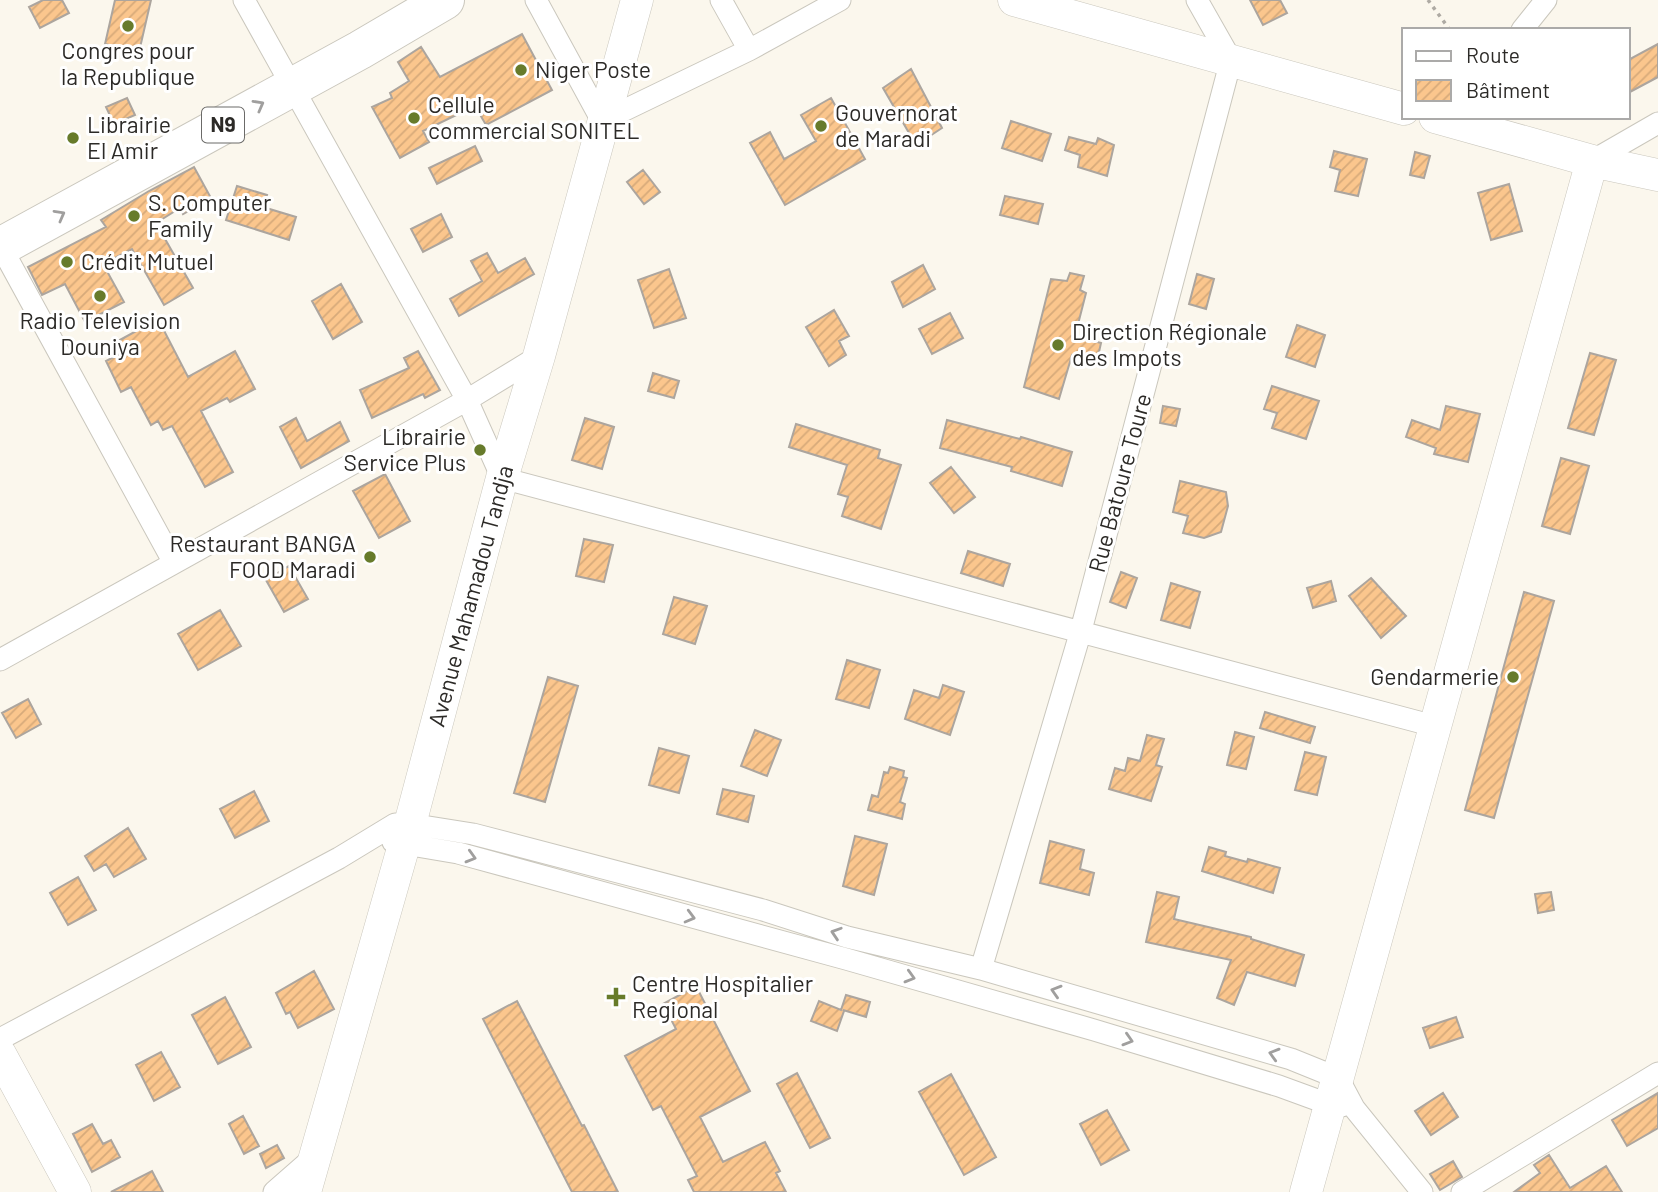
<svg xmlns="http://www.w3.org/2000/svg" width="1658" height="1192" font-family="Barlow,sans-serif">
	<defs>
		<pattern id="building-hatch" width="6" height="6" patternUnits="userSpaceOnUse" patternTransform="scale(1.75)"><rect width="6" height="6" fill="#fbc68d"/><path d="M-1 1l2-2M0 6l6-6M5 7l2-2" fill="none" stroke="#d7aa7a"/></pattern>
	</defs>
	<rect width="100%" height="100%" fill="#fbf7ed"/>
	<path fill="url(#building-hatch)" stroke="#aca59e" stroke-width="2" d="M43 0H62L69 13 40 28 29 7Z
		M115 0H151L139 52 105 44Z
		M1250 0H1280L1287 13 1263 25Z
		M522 34 552 90 486 125 475 106 423 131 429 142 400 158 372 107 392 98 390 93 409 81 398 62 421 47 440 77Z
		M1658 44V77L1628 93V60Z
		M911 69 942 128 916 145 883 88Z
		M127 98 135 115 114 124 106 107Z
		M831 98 865 159 785 205 750 143 770 132 784 159 816 141 801 115Z
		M1011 121 1051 134 1042 161 1002 148Z
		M1069 137 1096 144 1098 138 1114 145 1107 176 1078 167 1080 155 1065 150Z
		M475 146 482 161 437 184 429 168Z
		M1334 151 1367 159 1358 196 1335 191 1340 170 1330 167Z
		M1415 152 1430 156 1424 178 1410 175Z
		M194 167 211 198 183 214 180 208 156 223 193 288 164 305 132 249 103 264 124 302 85 322 65 284 42 295 28 267 106 227 101 220 149 191Z
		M643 170 660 192 644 204 627 182Z
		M1509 184 1522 231 1491 240 1478 193Z
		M237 186 267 195 263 207 296 217 289 240 226 220Z
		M1005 196 1043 204 1038 224 1000 215Z
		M441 214 452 237 423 252 411 229Z
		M487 253 498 273 525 258 534 274 459 316 450 299 482 281 471 261Z
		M923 265 935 289 903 307 892 282Z
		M669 269 686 318 654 328 638 280Z
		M1070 273 1084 276 1080 290 1086 293 1075 336 1101 343 1097 361 1072 355 1059 399 1024 387 1051 279 1067 281Z
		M1197 274 1214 279 1206 309 1189 304Z
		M341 284 362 322 333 339 312 301Z
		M834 310 849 336 839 341 846 355 829 366 806 327Z
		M950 313 963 338 932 354 919 329Z
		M158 319 188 377 235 351 255 389 230 402 227 398 201 411 233 472 205 487 172 426 163 430 158 421 151 425 131 387 121 392 106 361 124 352 118 341Z
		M1297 325 1325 335 1315 367 1286 357Z
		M418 351 440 390 425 398 423 394 372 418 360 390 409 368 404 358Z
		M1590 353 1616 360 1594 435 1568 428Z
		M653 373 679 381 674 398 648 391Z
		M1272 386 1319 401 1306 439 1272 428 1277 413 1264 409Z
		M1163 406 1180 409 1176 426 1160 423Z
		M1446 406 1480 414 1468 462 1434 454 1436 448 1406 437 1412 420 1440 430Z
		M296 418 307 441 340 422 349 441 301 468 280 427Z
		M585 418 614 427 602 469 572 460Z
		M947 420 1020 439 1021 437 1072 452 1062 486 1011 471 1012 467 940 448Z
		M796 424 880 450 878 458 901 465 881 529 842 516 848 497 838 494 847 465 789 447Z
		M1561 458 1589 466 1570 534 1542 526Z
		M951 467 975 497 954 513 930 483Z
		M385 474 410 521 379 538 353 491Z
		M1180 481 1226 492 1228 506 1221 532 1204 538 1183 533 1188 516 1173 512Z
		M584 539 613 545 604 582 576 576Z
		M968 551 1010 564 1003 586 961 573Z
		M289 566 308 599 284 612 266 580Z
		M1121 572 1137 578 1126 608 1110 602Z
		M1371 578 1406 616 1381 638 1349 596Z
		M1331 581 1336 601 1313 608 1307 588Z
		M1171 583 1200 592 1190 628 1161 620Z
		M1524 592 1554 601 1494 818 1465 810Z
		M674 597 707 606 695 644 663 634Z
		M220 610 241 646 198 670 178 634Z
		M847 660 880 670 869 708 836 699Z
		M548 677 578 686 545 802 514 793Z
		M943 685 964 692 950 735 905 719 914 690 939 698Z
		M28 699 41 724 16 738 2 713Z
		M1265 712 1315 727 1310 743 1260 728Z
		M755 730 781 740 767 776 741 766Z
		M1235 732 1254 737 1246 769 1227 765Z
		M1147 735 1164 739 1156 765 1162 767 1151 801 1109 789 1115 768 1125 771 1128 758 1140 761Z
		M659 748 689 756 679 793 649 785Z
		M1305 752 1326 757 1317 795 1295 790Z
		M890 767 904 771 903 777 907 778 900 802 905 804 902 819 868 810 872 795 878 797 884 772 888 773Z
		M723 789 754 796 748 822 717 814Z
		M254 791 269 821 235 838 220 809Z
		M128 828 146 859 114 877 106 864 94 871 85 856Z
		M855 836 887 844 874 895 843 886Z
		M1050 841 1084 850 1080 869 1094 873 1089 895 1040 883Z
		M1209 847 1226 852 1225 856 1247 862 1248 859 1280 868 1273 893 1202 871Z
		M78 877 96 910 68 925 50 893Z
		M1157 892 1179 897 1174 919 1251 937V939L1304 955 1295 986 1247 972 1234 1005 1217 998 1231 960 1146 942Z
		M1551 892 1554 910 1538 913 1535 894Z
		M314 971 334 1009 298 1028 290 1012 286 1014 276 993Z
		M696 986 750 1091 700 1117 723 1162 765 1142 780 1171 776 1173 786 1192H694L688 1180 697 1176 661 1106 653 1110 625 1056 676 1029 663 1004Z
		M846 995 870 1002 866 1017 843 1010 844 1011 837 1031 811 1021 819 1001 841 1010Z
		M225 997 251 1047 218 1064 192 1015Z
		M517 1001 582 1126 584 1125 618 1192H572L483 1019Z
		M1456 1017 1463 1037 1430 1048 1423 1028Z
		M161 1052 180 1087 154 1101 136 1065Z
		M797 1073 830 1138 810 1148 777 1084Z
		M951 1074 996 1157 964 1175 919 1092Z
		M1443 1093 1458 1117 1431 1135 1415 1111Z
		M1658 1093V1128L1627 1146 1612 1120Z
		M1107 1110 1129 1150 1101 1165 1080 1124Z
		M243 1116 259 1146 244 1154 229 1124Z
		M92 1124 103 1144 111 1140 120 1157 92 1172 73 1134Z
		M277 1145 284 1158 266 1168 260 1154Z
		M1549 1155 1570 1188 1606 1166 1622 1192H1514L1540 1173 1534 1165Z
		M1453 1161 1462 1177 1440 1190 1430 1174Z
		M152 1171 163 1192H111Z"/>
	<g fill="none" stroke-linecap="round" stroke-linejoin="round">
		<g stroke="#cac7bd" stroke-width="23">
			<path id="street" d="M244 0 467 400 502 478 1434 726
				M536 0 602 121 749 50 840 0
				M721 0 749 50
				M1522 30 1546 0
				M1592 161 1658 123
				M0 245 174 563
				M0 660 467 400 539 356
				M393 842 458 853 846 959 1094 1030 1279 1086 1331 1105 1342 1106
				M981 969 1080 634 1231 60 1197 0
				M0 1039 339 858 395 824H410L473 834 763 910 847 937 981 969 1291 1059 1338 1078 1354 1108 1422 1192
				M274 1192 314 1157
				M1462 1192 1658 1073"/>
		</g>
		<g stroke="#cac7bd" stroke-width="33">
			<path id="secondary" d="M1014 0 1404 109
				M1435 117 1592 161 1658 175
				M0 1054 75 1192
				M305 1192 410 824 502 478 539 356 637 0
				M1306 1192 1592 161"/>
		</g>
		<g stroke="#cac7bd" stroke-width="40">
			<path id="highway" d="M0 247 360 50 445 0"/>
		</g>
		<path stroke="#aeaaa3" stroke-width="3.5" stroke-dasharray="3.5 5" stroke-linecap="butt" d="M1428 0 1450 30"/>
		<use href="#street" stroke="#fff" stroke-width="21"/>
		<use href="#secondary" stroke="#fff" stroke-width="32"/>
		<use href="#highway" stroke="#fff" stroke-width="38"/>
	</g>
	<defs><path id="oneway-chevron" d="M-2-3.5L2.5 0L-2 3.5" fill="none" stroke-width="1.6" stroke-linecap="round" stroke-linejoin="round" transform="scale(1.75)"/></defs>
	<g stroke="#a09f9e">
		<use href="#oneway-chevron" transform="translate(259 105) rotate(-29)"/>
		<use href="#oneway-chevron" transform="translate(60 215) rotate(-29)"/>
		<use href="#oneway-chevron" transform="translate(471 857) rotate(16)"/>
		<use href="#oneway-chevron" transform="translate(690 917) rotate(15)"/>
		<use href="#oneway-chevron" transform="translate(836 933) rotate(-162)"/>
		<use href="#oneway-chevron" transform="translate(910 977) rotate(16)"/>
		<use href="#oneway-chevron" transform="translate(1056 991) rotate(-163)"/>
		<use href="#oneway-chevron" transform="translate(1128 1040) rotate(17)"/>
		<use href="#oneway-chevron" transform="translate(1274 1054) rotate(-164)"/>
	</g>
	<g fill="#677b2b" stroke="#fff" stroke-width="2.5">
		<circle cx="128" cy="26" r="7"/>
		<circle cx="521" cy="70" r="7"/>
		<circle cx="414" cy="118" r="7"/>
		<circle cx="821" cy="126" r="7"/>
		<circle cx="73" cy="138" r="7"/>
		<circle cx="134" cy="216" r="7"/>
		<circle cx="67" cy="262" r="7"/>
		<circle cx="100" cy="296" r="7"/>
		<circle cx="1058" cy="345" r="7"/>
		<circle cx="480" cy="450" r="7"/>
		<circle cx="370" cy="557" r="7"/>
		<circle cx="1513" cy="677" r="7"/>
		<path d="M612.5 986.5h7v7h7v7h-7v7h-7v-7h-7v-7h7z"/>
	</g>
	<g text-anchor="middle" stroke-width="6" stroke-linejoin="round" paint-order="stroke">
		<rect fill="#fff" stroke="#6b6a68" stroke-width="2" x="202" y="107.5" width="42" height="35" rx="5"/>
		<g font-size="21" font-weight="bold" fill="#2c2a27">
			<text x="223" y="132">N9</text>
		</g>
		<g font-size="23" fill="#2c2a27" stroke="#fff" text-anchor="start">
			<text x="128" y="59" text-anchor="middle">Congres pour<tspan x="128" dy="26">la Republique</tspan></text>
			<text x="535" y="78">Niger Poste</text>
			<text x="428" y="113">Cellule<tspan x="428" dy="26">commercial SONITEL</tspan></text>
			<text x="835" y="121">Gouvernorat<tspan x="835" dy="26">de Maradi</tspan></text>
			<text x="87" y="133">Librairie<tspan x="87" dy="26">El Amir</tspan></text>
			<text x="148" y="211">S. Computer<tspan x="148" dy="26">Family</tspan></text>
			<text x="81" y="270">Crédit Mutuel</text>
			<text x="100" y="329" text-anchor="middle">Radio Television<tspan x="100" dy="26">Douniya</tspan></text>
			<text x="1072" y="340">Direction Régionale<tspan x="1072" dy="26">des Impots</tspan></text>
			<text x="466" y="445" text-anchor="end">Librairie<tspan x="466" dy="26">Service Plus</tspan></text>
			<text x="356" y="552" text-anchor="end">Restaurant BANGA<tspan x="356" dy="26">FOOD Maradi</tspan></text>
			<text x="1499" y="685" text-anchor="end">Gendarmerie</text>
			<text x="632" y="992">Centre Hospitalier<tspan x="632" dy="26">Regional</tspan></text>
		</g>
		<g font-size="23" fill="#2c2a27" stroke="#fff">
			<text transform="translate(1120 483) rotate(-75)" y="8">Rue Batoure Toure</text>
			<text transform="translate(471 596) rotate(-75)" y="8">Avenue Mahamadou Tandja</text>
		</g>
	</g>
	<rect x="1402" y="28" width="228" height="91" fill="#ffffff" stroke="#abaaa9" stroke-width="2"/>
	<rect x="1416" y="51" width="35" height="10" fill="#ffffff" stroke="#abaaa9" stroke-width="2"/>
	<text x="1466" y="63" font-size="21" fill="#2c2a27">Route</text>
	<rect x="1416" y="80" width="35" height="21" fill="url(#building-hatch)" stroke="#abaaa9" stroke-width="2"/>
	<text x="1466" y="98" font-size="21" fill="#2c2a27">Bâtiment</text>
</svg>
